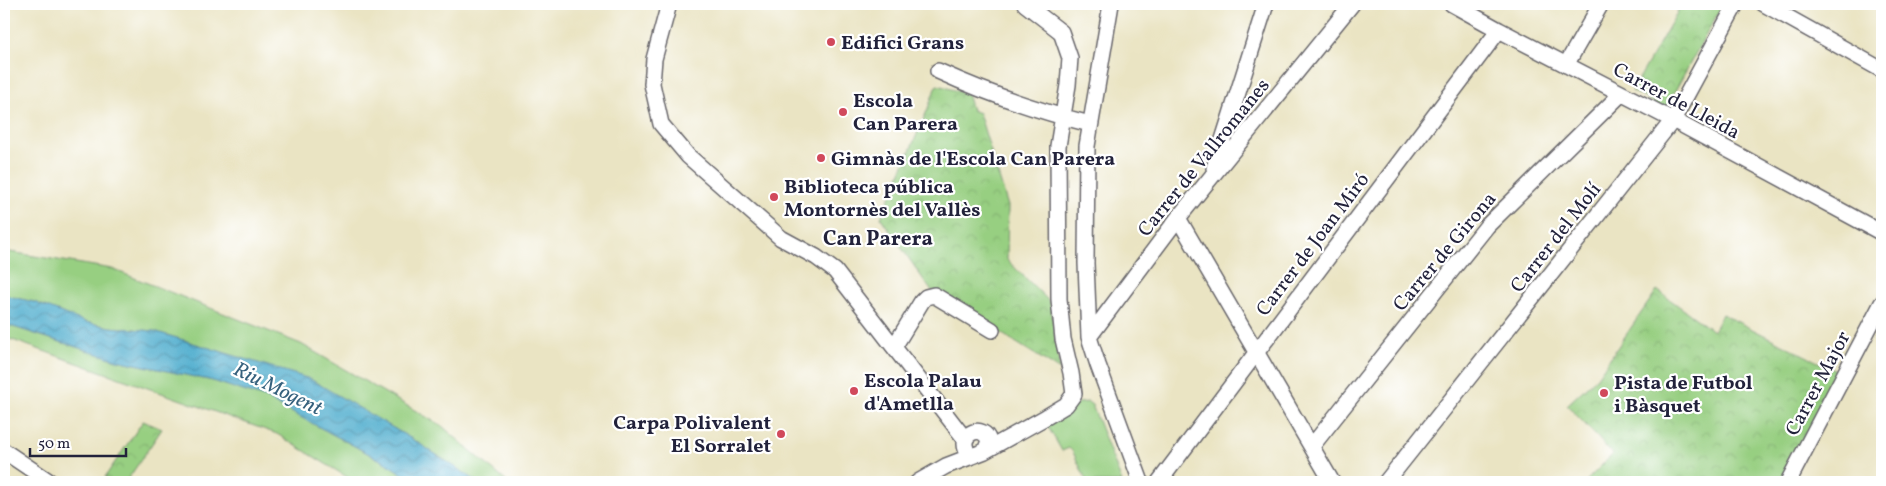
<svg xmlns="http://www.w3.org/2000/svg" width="1886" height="486" font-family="Vollkorn,serif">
	<defs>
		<pattern id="park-crowns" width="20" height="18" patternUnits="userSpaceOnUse" patternTransform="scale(1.25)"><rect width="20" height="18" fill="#97cf81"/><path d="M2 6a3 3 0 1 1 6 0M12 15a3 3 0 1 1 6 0" fill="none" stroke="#82b170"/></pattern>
		<pattern id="water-waves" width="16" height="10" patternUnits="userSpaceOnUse" patternTransform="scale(1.25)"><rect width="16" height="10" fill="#4fadce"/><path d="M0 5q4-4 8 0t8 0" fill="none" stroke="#418ca8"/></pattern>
	</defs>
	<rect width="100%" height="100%" fill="#fff"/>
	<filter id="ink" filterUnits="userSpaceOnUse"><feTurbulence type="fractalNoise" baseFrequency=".02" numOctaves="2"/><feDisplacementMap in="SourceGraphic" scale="10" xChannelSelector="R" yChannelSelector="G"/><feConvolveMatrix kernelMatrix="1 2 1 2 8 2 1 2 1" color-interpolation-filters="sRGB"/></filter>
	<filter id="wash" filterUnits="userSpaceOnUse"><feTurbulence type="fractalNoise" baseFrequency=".0096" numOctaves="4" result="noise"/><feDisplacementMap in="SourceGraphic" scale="20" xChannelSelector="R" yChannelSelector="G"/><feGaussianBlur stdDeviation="1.12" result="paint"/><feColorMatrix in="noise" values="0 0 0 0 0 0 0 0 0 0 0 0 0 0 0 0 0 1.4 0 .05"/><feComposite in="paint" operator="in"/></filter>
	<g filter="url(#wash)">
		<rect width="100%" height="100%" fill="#eae4c3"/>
		<path fill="#97cf81" stroke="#5c785e" d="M4 251 112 269 301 344 442 426 507 482H478L417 442 310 379 154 331 110 327 85 322 34 302 4 295Z
			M4 324 117 360 213 381 265 398 386 463 415 482H355L277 434 4 337Z
			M1088 402 1092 405 1122 482H1087L1073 452 1069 448 1062 451 1047 425 1078 403Z"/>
		<path fill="url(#park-crowns)" stroke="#5c785e" d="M1682 4H1723L1665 109 1632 91Z
			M938 85 967 94 972 110 979 113 1008 206 1007 260 1050 302 1060 370 930 289 881 218 927 111 936 86Z
			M1657 290 1713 331 1722 314 1844 375 1788 482H1587V480L1613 454 1567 405 1597 377Z
			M143 421 162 429 126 482H112L105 477Z"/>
		<path fill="url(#water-waves)" stroke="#386884" d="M4 295 34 302 85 322 110 327 154 331 310 379 417 442 478 482H415L386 463 265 398 213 381 117 360 4 324Z"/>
	</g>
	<g filter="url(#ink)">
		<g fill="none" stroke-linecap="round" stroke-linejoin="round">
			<g stroke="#68666b" stroke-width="18">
				<path id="minor" d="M669 4 654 59 652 84 661 124 688 156 781 238 816 257 835 271 965 439
					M1111 4 1087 146 1086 263 1089 337 1098 365 1141 482
					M1452 4 1499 30 1673 120 1882 233
					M1764 4 1882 70
					M1566 65 1601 4
					M938 71C986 93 1039 111 1090 124
					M1214 168 1266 4
					M1178 218 1332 482
					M1089 337 1178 218 1352 4
					M894 347 922 301 926 297 934 295 992 330
					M1312 446 1487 226 1621 94
					M966 449C960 433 983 423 989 441L985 451
					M4 451 50 482
					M918 482 946 466 985 451 1046 417 1066 405 1074 394 1071 373 1063 339 1059 299 1058 146 1068 85 1070 58 1061 32 1025 4
					M1159 482 1499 30
					M1386 482 1673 120 1736 4
					M1788 482 1882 303"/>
			</g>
			<use href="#minor" stroke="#fff" stroke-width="15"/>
		</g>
	</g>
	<g fill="#d1495b" stroke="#fff" stroke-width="2">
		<circle cx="831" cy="42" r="5"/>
		<circle cx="843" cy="112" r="5"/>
		<circle cx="821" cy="158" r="5"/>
		<circle cx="774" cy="197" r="5"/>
		<circle cx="854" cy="391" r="5"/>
		<circle cx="1604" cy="393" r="5"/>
		<circle cx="781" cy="434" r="5"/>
	</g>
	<g text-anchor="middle" stroke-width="4.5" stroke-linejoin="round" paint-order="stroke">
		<g font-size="20" font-weight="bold" fill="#22223b" stroke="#fff" text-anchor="start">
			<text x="841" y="49">Edifici Grans</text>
			<text x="853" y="107">Escola<tspan x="853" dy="23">Can Parera</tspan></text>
			<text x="831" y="165">Gimnàs de l'Escola Can Parera</text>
			<text x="784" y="193">Biblioteca pública<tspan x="784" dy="23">Montornès del Vallès</tspan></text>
			<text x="864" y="387">Escola Palau<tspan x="864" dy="23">d'Ametlla</tspan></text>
			<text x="1614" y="389">Pista de Futbol<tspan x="1614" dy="23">i Bàsquet</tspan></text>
			<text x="771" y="429" text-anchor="end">Carpa Polivalent<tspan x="771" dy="23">El Sorralet</tspan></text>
		</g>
		<g font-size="20" fill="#22223b" stroke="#fff">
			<text transform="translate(1677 100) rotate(28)" y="7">Carrer de Lleida</text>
			<text transform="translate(1203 157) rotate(-51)" y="7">Carrer de Vallromanes</text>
			<text transform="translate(1555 237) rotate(-52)" y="7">Carrer del Molí</text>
			<text transform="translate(1312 244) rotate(-53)" y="7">Carrer de Joan Miró</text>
			<text transform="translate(1444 251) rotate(-50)" y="7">Carrer de Girona</text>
			<text transform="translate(1817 383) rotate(-62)" y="7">Carrer Major</text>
		</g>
		<g font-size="21" font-weight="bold" fill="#22223b" stroke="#fff">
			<text x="878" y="245">Can Parera</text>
		</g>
		<g font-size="21" font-style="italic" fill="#36617d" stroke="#fff">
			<text transform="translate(278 388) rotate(26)" y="7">Riu Mogent</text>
		</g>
	</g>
	<rect width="1886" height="486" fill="none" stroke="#fff" stroke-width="20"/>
	<path d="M30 448v8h96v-8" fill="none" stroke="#22223b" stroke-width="2.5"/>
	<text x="38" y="448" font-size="15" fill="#22223b" stroke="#ffffff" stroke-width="4" paint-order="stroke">50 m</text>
</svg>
